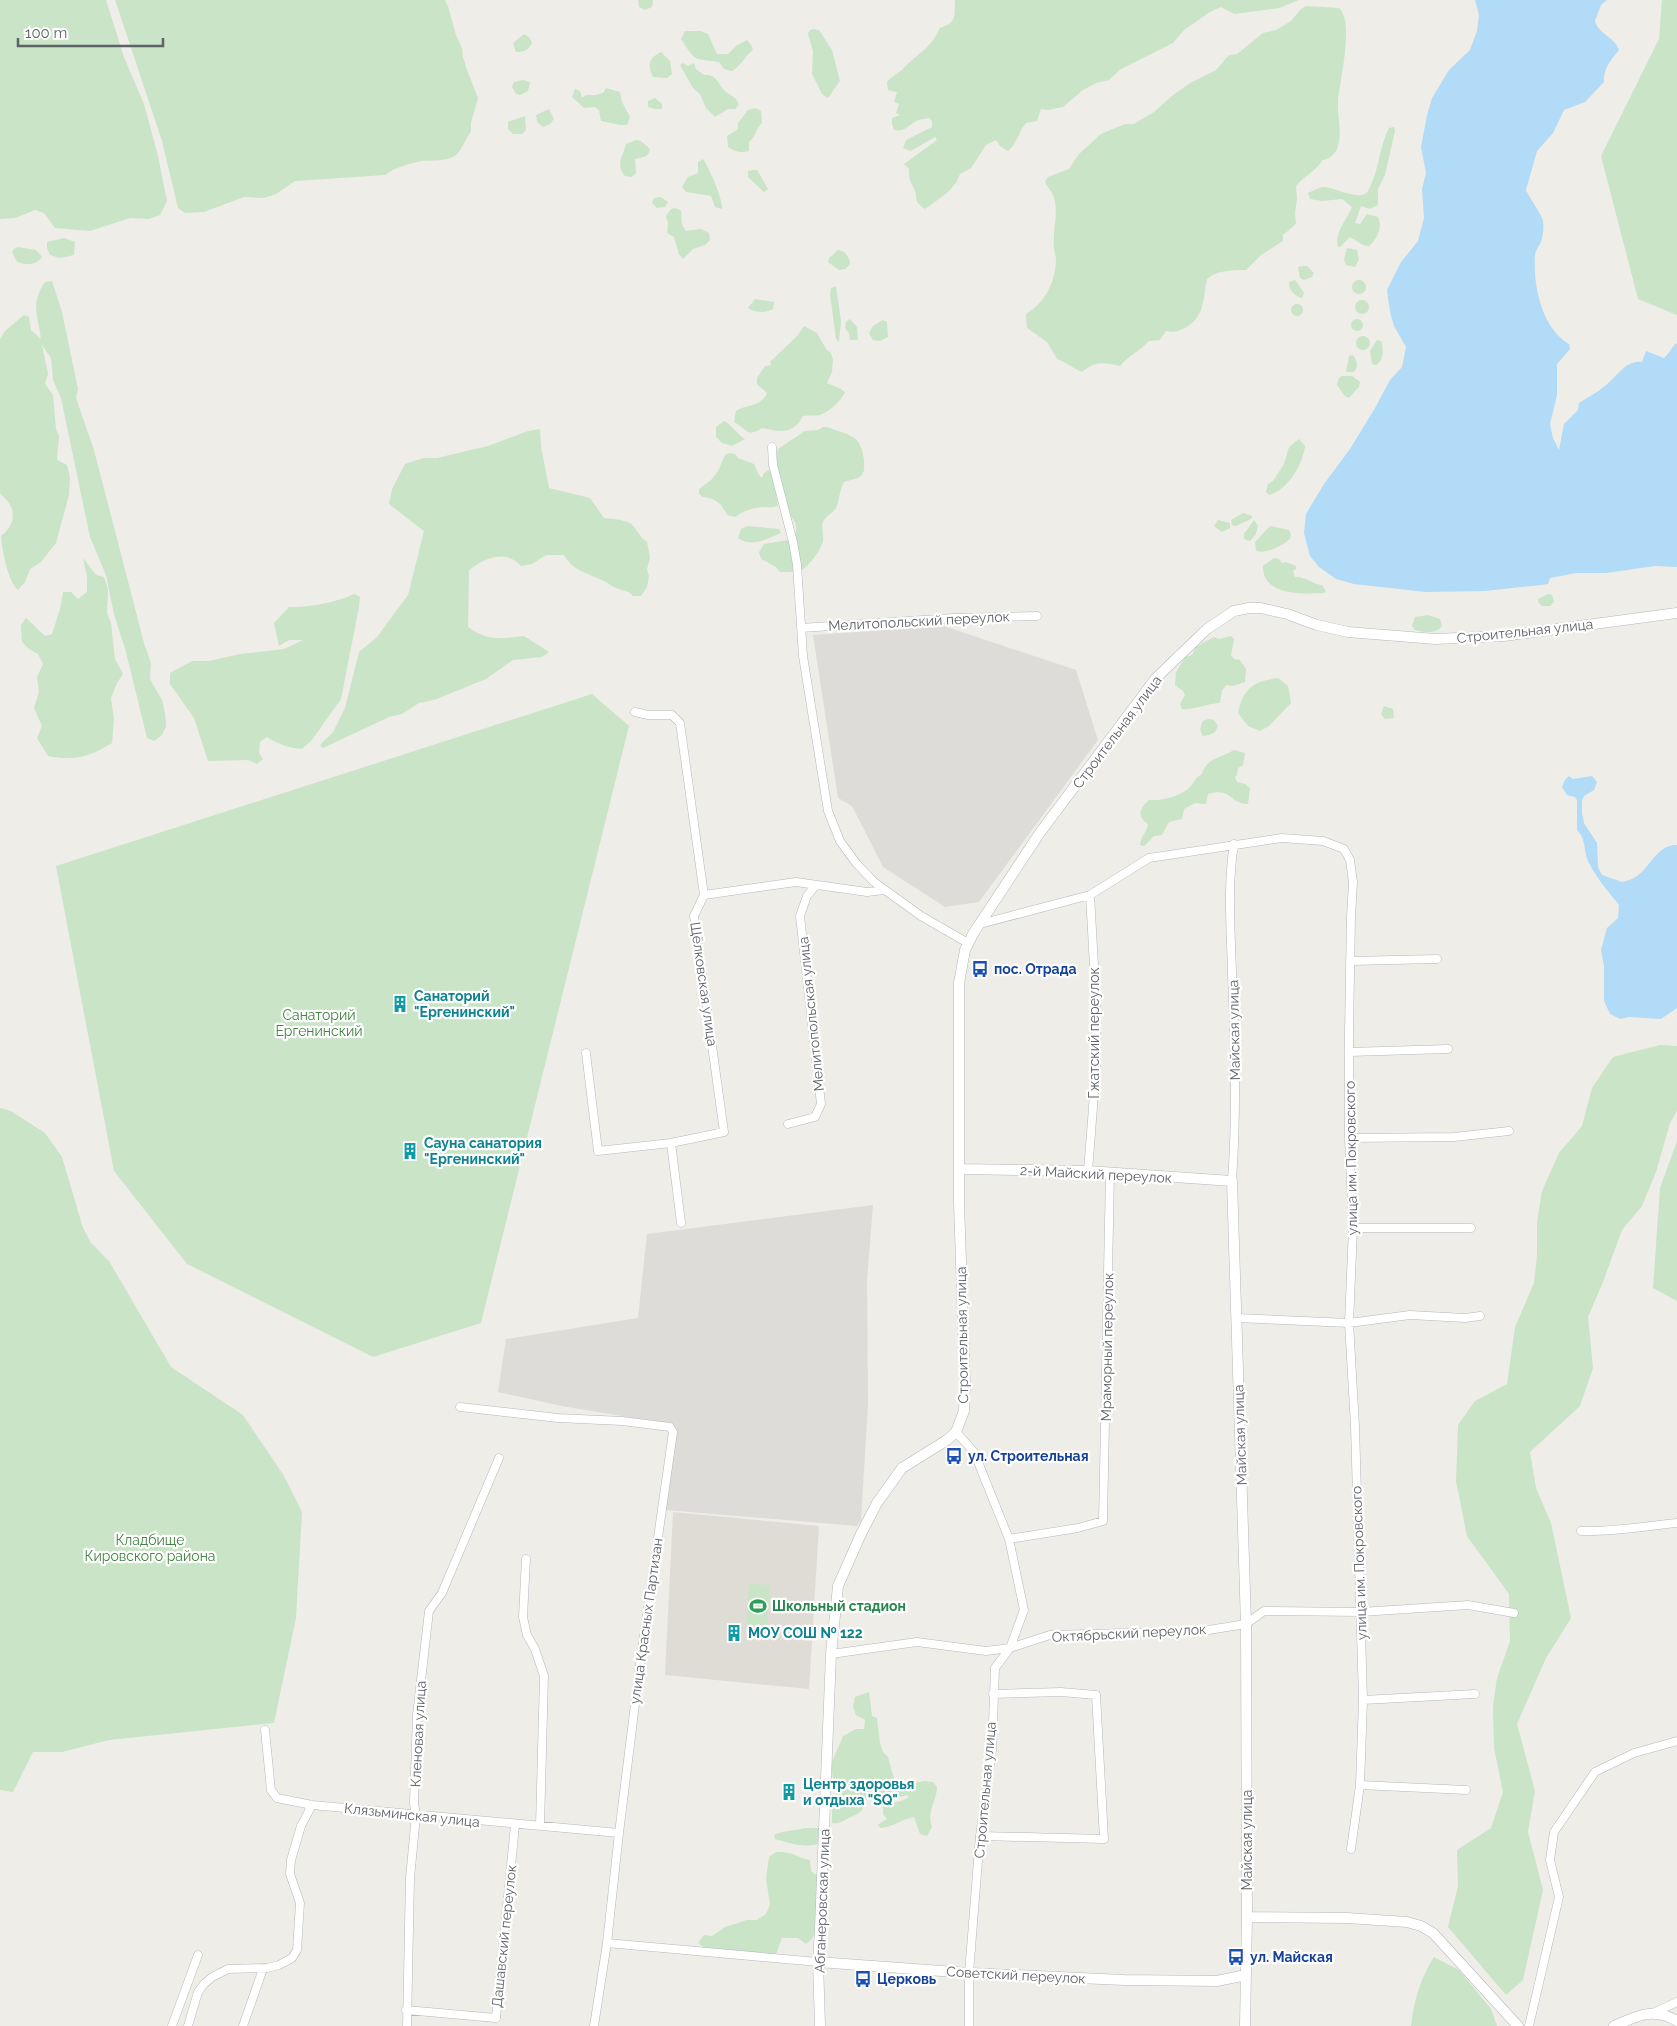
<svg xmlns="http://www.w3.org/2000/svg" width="1677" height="2026" font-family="Raleway,sans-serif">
	<rect width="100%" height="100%" fill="#efede8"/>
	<path fill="#dedcd9" d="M944 626 1076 670 1098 740 979 902 945 907 883 867 852 806 838 798 813 635Z
		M873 1205 867 1280 868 1404 861 1521 857 1526 666 1510 674 1430 670 1424 562 1406 498 1392 506 1339 638 1318 647 1234Z"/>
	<path fill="#dfdcd6" d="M673 1512 819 1526 809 1689 665 1675Z"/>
	<path fill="#c9e4c7" d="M0 0H106L124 57 144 104 158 156 167 201 160 215 149 219 130 218 90 231 55 228 44 213 35 210 15 218 0 219Z
		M115 0H445L448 6 456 35 462 48 463 57 467 70 478 98 471 123V132C465 139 462 150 456 155 447 162 432 160 421 161 408 164 396 167 385 175L295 181 276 194 264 198 244 197 204 212 185 213 178 208 162 141Z
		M638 0H653L652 7 645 10 639 7Z
		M955 0H1299L1279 8 1234 14 1221 7 1210 12 1184 30 1173 43 1121 69 1109 80 1096 83 1083 90 1063 107 1048 110 1041 109 1037 121 1026 123C1018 132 1018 143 1008 151L1000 146 996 140 986 145 971 168 960 174 956 183 947 193 925 209C912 200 919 199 914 189 910 179 909 181 909 169L904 164 937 140 935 137 911 151 903 148 906 140 932 127V121L929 118C925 119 920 119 916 121 908 126 905 132 894 130L892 124V118L900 115 896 113 899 104 894 102 897 92 888 90 887 82C891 77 894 76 899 72 904 69 907 64 911 61 925 49 931 46 940 28 958 22 954 16 955 0Z
		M1662 0H1677V315L1638 299 1601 156 1659 39Z
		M1306 6 1339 8C1355 21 1339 83 1338 102 1337 118 1343 133 1337 149 1334 155 1329 159 1323 160 1314 173 1306 174 1296 186L1297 199 1295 213 1296 224 1283 235V241L1261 255 1246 270C1231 270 1218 270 1207 279 1203 298 1205 317 1185 328 1178 331 1174 333 1166 331L1160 340 1149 341C1140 351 1128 356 1120 366 1104 362 1094 361 1082 372 1073 368 1066 362 1057 359L1047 342 1027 328 1026 314C1045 303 1056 281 1056 259 1056 255 1054 252 1054 248 1052 231 1059 215 1054 198 1053 192 1048 188 1045 182L1048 177 1069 169 1079 154 1101 134 1125 124H1134L1154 112 1173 95 1190 83 1216 70 1229 55 1237 54 1263 33 1276 30 1291 21 1301 9Z
		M812 29 819 30 832 50 840 81 828 98 822 94 812 74 813 51 808 34 809 31Z
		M685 31H701L708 34 717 54H728L736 46 747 40 751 45 753 50C745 56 741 66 732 71L724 69 719 62C692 58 697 63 681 39Z
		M524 34 530 38 532 43C529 50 524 52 516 52L513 43Z
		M661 52 670 61 672 74 667 78 653 77C647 65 649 58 661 52Z
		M683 63 688 66 694 63 696 69 704 75C717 74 718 84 725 91 732 97 736 96 739 105L735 109H728L715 117 706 108 700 94 693 88 680 65Z
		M523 80 530 82 528 91 520 95 516 94 512 87 514 82Z
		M606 88 620 92 622 102 630 117 627 125H620L601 121 599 110 595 107 584 108 572 97 575 89 580 91 582 98 586 95H595L603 93Z
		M655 98 662 104V109H655L648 107V101Z
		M756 108 761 111 762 123C756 129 756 136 749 142V151C740 153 736 152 728 147L727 136 738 129V123L748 110Z
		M549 109 554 119 550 124 543 127 537 122 536 115Z
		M525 116 526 130 522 134H513L508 129V122Z
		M1394 127 1395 131 1385 175 1378 189V205L1370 209 1361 206 1355 223 1360 224 1367 214 1378 217C1383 227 1377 239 1369 246L1363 245 1350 237 1340 247H1338C1334 232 1347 220 1352 207L1342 199 1322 201 1310 199 1308 193C1313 191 1318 188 1322 187 1334 186 1362 203 1368 191 1378 173 1379 151 1387 132L1389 128Z
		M636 140 641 141 650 149C649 158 642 157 635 159L636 173 632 177 625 176C615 164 623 157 626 144Z
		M703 159C709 168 723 199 722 209L715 207 711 196 686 192 682 187 688 177 698 173V162Z
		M753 170H757L768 189 764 192 748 177V171Z
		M661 197 668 202 665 207 657 208 652 203 654 198Z
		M674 208 681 210 682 225 686 231 701 229 709 233 710 240 705 245 693 249 683 259 679 254 674 237 667 233 668 223 666 216 670 210Z
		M64 238 75 242 74 255 60 258 50 255 47 248V242Z
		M18 247 36 250 42 257C36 266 26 265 17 262L12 252 14 249Z
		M1347 248 1357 250 1359 260 1355 267 1346 265 1344 260Z
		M838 250C845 251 850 257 850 264L845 269 839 270 828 262 829 258Z
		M1303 266H1307L1314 273 1312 277 1304 280 1300 278 1298 267Z
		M1295 280 1304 293 1302 298C1295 297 1288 289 1289 282Z
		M1352 287a7 7 0 1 1 14 0a7 7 0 1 1-14 0Z
		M52 281 62 312 78 389 76 398 94 450 144 643 151 663 150 679 162 700 165 713 166 727 162 735 154 741 147 738 126 652 114 614 106 575 90 537 61 398 53 380 51 358 42 345 48 374 45 384 53 395 56 429 59 436 57 460 67 465 70 477 69 495 56 543 41 562 30 569 25 582 18 590C8 582 2 549 1 536 17 524 17 506 0 494V339L5 331 24 315 29 317 31 330 41 339C38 315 30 304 45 282Z
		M836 286 841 321 839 342 836 339 830 294 831 288Z
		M755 299 774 302 773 309C766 313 755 313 748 308Z
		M1355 307a7 7 0 1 1 14 0a7 7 0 1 1-14 0Z
		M1291 310a6 6 0 1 1 12 0a6 6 0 1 1-12 0Z
		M850 319 857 327 858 340H850L849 333 845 328 846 322Z
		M1351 325a6 6 0 1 1 12 0a6 6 0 1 1-12 0Z
		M883 320 887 322 888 337 880 341 873 340 869 333 873 326Z
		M804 326 817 333 826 349 831 353 833 360 832 372 827 383 841 389 845 392C842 400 829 412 820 415 815 416 808 415 803 416 793 435 780 432 762 428 746 438 748 429 734 422L736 411C747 404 761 407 767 393L757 384V378L765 366 771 365 770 362 797 336Z
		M1356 343a7 7 0 1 1 14 0a7 7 0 1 1-14 0Z
		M1377 340 1381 341C1384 349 1384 360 1376 365L1372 364 1370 351Z
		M1353 355C1357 361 1359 366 1354 372H1346L1349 356Z
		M1342 376H1352L1360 382 1359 387 1349 398 1345 396 1337 385 1339 378Z
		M724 421C732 425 737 434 745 439L732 446 722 443 716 437V427Z
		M823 427C829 427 832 429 838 431 856 437 861 439 864 460 864 465 865 471 862 475 859 479 849 480 844 482 839 490 840 500 836 508 832 514 825 516 823 522 821 528 824 535 823 541 822 548 809 566 803 569 796 573 788 572 780 572L776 567 761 559 759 552 764 544 794 539C800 523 793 522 788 510 787 507 787 502 786 498 782 484 773 464 778 449L805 431 818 430Z
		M540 429 541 446 549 488 590 498 604 518C613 519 628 519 634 527 639 533 640 537 647 542L650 558 647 569 649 576 647 587 641 596H633C628 590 623 591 616 588 611 586 607 582 602 580 587 573 573 571 564 555H546L532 564 521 566C506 549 485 558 469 570L468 627C487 641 501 639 524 636L549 652 542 657 513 660 486 679 434 700 419 703 402 714 389 717 323 748 320 745 333 732 345 708 359 652 377 637 408 595 424 531 389 504 392 489 405 464 424 458H437L488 446 528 431Z
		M1299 439 1305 446C1303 464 1287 491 1269 495L1266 492 1268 484 1273 481 1284 464 1289 447Z
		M730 453 735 454 738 458 754 464 759 475 762 478 764 473 769 470 772 473 778 506C772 508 768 507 762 507 752 508 743 511 735 517L727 515C722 504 716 498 703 497L699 494V489L711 480 718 471 725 455Z
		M1243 513 1252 516 1251 519 1236 526 1232 525 1231 520Z
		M1218 520 1230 523V528L1222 532 1214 526Z
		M1254 520 1258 526 1256 534 1250 541 1244 539V534Z
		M747 526 779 529 781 533C767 539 751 548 738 538L741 529Z
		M1270 526 1289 530 1291 535 1290 539C1282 546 1267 554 1256 551L1255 542Z
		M83 558 96 575 104 577 108 589 107 613 111 623 115 659 123 674 117 683 111 698 114 720 112 743C89 757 75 761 48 756L37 738 42 726 34 708 39 692 37 677 43 664 38 654 29 649 22 642 21 625 26 618 45 636 52 634 60 609 63 592H71L78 599 87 592V577Z
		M1274 558 1279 559 1282 563 1286 562 1296 566V569L1293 571 1295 577C1306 576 1311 584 1322 585L1326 591 1324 593C1304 594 1262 596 1263 566Z
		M354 594 360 597 359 607 341 699 312 740 302 749C288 748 278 744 267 737L260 742 259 753 263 759 257 764 248 760 208 761 194 718 170 684V673L192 661H209L240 654 284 649 303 640H289L279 646 274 623 289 607C307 608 338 602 354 594Z
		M1548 594 1552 595 1554 602 1550 606H1542L1538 602V599Z
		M1428 615 1440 619 1442 626C1435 635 1425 632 1415 630L1412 626 1415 617Z
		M1231 636 1234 639 1231 655 1234 659 1240 660 1246 669 1245 682 1233 686 1226 685 1222 691 1220 703C1209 703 1190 711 1182 709L1180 704 1185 695 1183 691 1175 685 1176 672 1185 657 1192 655 1196 647 1214 637 1219 639Z
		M1278 678 1288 686 1291 703 1269 726 1260 731 1248 726 1238 713C1243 688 1254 681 1278 678Z
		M592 694 629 726 481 1323 373 1357 187 1264 114 1171 56 866Z
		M1384 706 1393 709 1394 718 1385 719 1381 714Z
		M1208 719 1214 720 1218 726 1215 732 1209 735 1203 736C1199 730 1200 727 1203 721Z
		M1234 750 1245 753 1243 765 1238 768 1237 775 1235 777 1237 782 1245 784 1250 788 1248 804C1229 804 1232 787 1208 794L1206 804 1195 803 1184 809 1182 819 1169 822 1162 835 1154 836 1144 846 1140 845C1141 836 1147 832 1148 824 1136 816 1140 808 1149 800 1162 801 1182 796 1191 786 1195 781 1196 777 1202 774 1206 758 1221 758 1234 750Z
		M1660 1045 1677 1046V1111L1670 1123 1656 1172 1642 1206 1622 1230 1603 1282 1588 1317 1593 1368 1580 1406 1530 1452 1536 1488 1551 1523 1571 1618 1546 1658 1517 1724 1535 1791 1528 1832 1543 1890 1523 1980 1506 1995 1448 1927 1458 1886 1457 1850 1491 1828 1503 1792 1494 1748 1493 1706 1497 1678 1510 1641 1509 1594 1467 1536 1456 1481 1458 1425 1475 1401 1507 1384 1515 1327 1534 1283 1537 1255V1222L1542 1191 1559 1153 1582 1126 1592 1088 1613 1057Z
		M0 1108 11 1111 45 1133 62 1157 83 1228 91 1243 109 1261 171 1367 243 1415 284 1476 302 1512 296 1618 274 1723 109 1740 62 1752H33L13 1792 0 1790Z
		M1677 1141V1301L1653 1288 1660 1188Z
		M749 1584 770 1585 767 1627 746 1626Z
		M869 1692 872 1716 877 1718 880 1743 883 1752 888 1757 895 1782 899 1787 924 1781 933 1782 937 1787C937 1801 926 1811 932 1827L927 1836 920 1834 914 1817C902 1819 893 1827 881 1828L877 1825 887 1819 883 1814V1806C892 1802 900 1803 909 1797L907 1795C889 1801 883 1791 868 1793 863 1812 864 1811 847 1819 841 1822 839 1824 832 1823V1803L839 1787 833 1778 831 1764 838 1748 843 1736 856 1729H864L865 1720 856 1715 853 1707 855 1697Z
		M805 1828H820V1843C807 1849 789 1843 775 1839L774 1835C784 1830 794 1831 805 1828Z
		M776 1852C793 1851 795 1857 810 1860L811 1871 818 1877 815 1933 811 1940 806 1944 798 1938H782L776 1954 706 1949 698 1943 704 1935 712 1936 725 1927 747 1920H757L766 1914 770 1905 766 1878 769 1857Z
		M1434 1957 1459 1970 1491 2009 1497 2026H1411C1414 2001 1420 1979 1434 1957Z"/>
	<path fill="#b1dbf6" d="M1475 0H1607L1601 5 1595 21C1599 35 1614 36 1619 50 1611 60 1603 69 1604 82L1585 102 1564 110 1553 133 1537 151 1526 190C1529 197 1542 215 1543 221 1544 227 1543 238 1540 244 1538 247 1536 250 1535 254 1533 285 1541 327 1569 344L1570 349 1557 364V395L1550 424 1553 438 1559 450 1564 424 1578 410 1579 403C1588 397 1598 392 1606 385 1618 376 1625 360 1642 362L1646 351 1664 358C1670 353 1671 347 1677 343V567L1655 566 1606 573H1576L1550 578 1548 584 1541 585 1485 591 1426 592 1354 584 1336 579 1319 567 1310 556 1304 533 1306 514 1324 484 1350 449 1375 408 1390 380 1402 367 1406 347 1394 326 1390 312 1387 290 1401 262 1418 241 1424 218 1422 189 1426 173 1421 147 1427 115 1432 98 1449 70 1470 50 1477 31 1479 15Z
		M1569 776 1573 779 1592 776 1597 782 1594 790 1584 796 1582 801V813L1584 823 1597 843 1598 867 1602 875 1622 882C1627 881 1633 879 1637 876 1651 866 1658 844 1677 845V1008L1661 1019 1629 1017 1620 1019 1610 1014 1604 1001V966L1601 950 1607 928 1618 918 1619 905C1608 891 1597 879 1589 863 1583 852 1587 840 1577 830V800L1575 797 1567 795 1562 787 1565 780Z"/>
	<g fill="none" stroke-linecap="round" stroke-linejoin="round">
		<g stroke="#b4b7ba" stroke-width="9">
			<path id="minor" d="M772 447 773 465 793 542 797 565 803 656 828 811 840 841 856 863 874 882 921 916 968 943
				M801 628 954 618 1037 616
				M635 712 648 715H672L680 723 704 895 694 916 724 1132 671 1143 681 1223
				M704 895 796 882 867 892 884 890
				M980 924 1090 895 1149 858 1282 838 1323 841 1344 849 1350 860 1353 882 1351 917 1349 1032V1138L1353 1228 1349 1323 1355 1426 1363 1700 1360 1785 1351 1849
				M1350 961 1437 959
				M1349 1052 1448 1049
				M586 1053 598 1151 671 1143
				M788 1124 815 1117 821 1104 800 916 807 896 816 885
				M1349 1138 1454 1137 1509 1131
				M1088 1171 1096 1069V1001L1090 895
				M1232 1181C1237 1112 1235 1043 1232 974 1231 931 1227 887 1234 844
				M1353 1228H1471
				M1236 1318 1349 1323 1410 1315 1465 1318 1480 1316
				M460 1407 558 1418 622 1421 670 1427 673 1432 640 1664 619 1833 607 1943 594 2026
				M956 1432 974 1452 1009 1539 1024 1610 1010 1648 995 1668 992 1750 980 1836 969 1973V2026
				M1581 1531C1613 1532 1645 1526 1677 1523
				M1009 1539 1078 1528 1103 1521 1110 1173
				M526 1559 523 1617 527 1635 535 1649 544 1676 540 1826
				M831 1654 917 1642 986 1651 1010 1648 1050 1635 1202 1631 1246 1624 1264 1611 1361 1612 1468 1605 1514 1613
				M1363 1700 1475 1694
				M265 1730 271 1790 277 1798 312 1805 619 1833
				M1360 1785 1466 1790
				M980 1836 1104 1839 1096 1695 1061 1692 993 1694
				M607 1943 818 1962
				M406 2010 496 2018 515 1825
				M1653 2013 1677 2002
				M172 2026 198 1955
				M188 2026 198 1992 204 1984 212 1977 228 1969 267 1968 279 1965 292 1958 297 1950 300 1903 290 1874 291 1860 301 1826 312 1805
				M243 2026 263 1969
				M407 2026 410 1878 416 1815 414 1803 417 1715 429 1611 442 1593 499 1458
				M1529 2026 1559 1897 1550 1860 1554 1832 1595 1772 1634 1753 1677 1741"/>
		</g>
		<g stroke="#b4b7ba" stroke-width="11">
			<path id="tertiary" d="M960 1169 1088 1171 1232 1181 1246 1624 1247 1917 1245 2026
				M1247 1917 1347 1918 1407 1922 1421 1926 1433 1933 1518 2026
				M818 1962 969 1973 1124 1980 1217 1981 1246 1975
				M820 2026 818 1962 820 1928 831 1654 838 1586 861 1534 877 1503 902 1468 947 1440 956 1432 964 1411 965 1384 959 1202V983L965 950 973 934 1039 834 1156 678 1207 629 1234 611 1249 608H1261L1287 614 1317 625 1348 632 1435 639 1504 636 1677 613
				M1614 2026C1637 2016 1653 2007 1677 2021"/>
		</g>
		<use href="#minor" stroke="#fff" stroke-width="8"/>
		<use href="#tertiary" stroke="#fff" stroke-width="10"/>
	</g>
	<defs>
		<g id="bus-bare" transform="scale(1.35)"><path d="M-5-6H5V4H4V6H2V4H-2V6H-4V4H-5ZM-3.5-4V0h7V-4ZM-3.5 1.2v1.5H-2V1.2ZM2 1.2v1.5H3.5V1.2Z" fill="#1a4fb4" stroke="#fff" stroke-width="2.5" paint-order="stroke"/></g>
		<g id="building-bare" transform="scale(1.35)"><path d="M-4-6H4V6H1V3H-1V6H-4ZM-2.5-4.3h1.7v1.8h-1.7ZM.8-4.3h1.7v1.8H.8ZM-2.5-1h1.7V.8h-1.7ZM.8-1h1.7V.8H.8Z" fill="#0f9aa8" stroke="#fff" stroke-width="2.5" paint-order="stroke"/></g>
		<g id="stadium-bare" transform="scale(1.35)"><path d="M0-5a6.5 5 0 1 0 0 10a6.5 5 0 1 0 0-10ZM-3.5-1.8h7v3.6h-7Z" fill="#2e9e5b" stroke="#fff" stroke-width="2.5" paint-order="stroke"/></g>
	</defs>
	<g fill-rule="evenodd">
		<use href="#bus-bare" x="980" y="969"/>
		<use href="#building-bare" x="400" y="1004"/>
		<use href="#building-bare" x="410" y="1151"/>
		<use href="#bus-bare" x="954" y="1456"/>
		<use href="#stadium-bare" x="758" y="1606"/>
		<use href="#building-bare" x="734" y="1633"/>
		<use href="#building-bare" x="789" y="1792"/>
		<use href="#bus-bare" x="1236" y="1957"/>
		<use href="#bus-bare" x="863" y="1979"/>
	</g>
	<g text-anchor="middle" stroke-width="4.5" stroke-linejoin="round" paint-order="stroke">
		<g font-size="14" fill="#5f6266" stroke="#fff">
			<text transform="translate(919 621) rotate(-3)" y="5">Мелитопольский переулок</text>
			<text transform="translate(1525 631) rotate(-6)" y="5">Строительная улица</text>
			<text transform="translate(1117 732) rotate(-53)" y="5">Строительная улица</text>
			<text transform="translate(704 984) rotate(82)" y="5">Щёлковская улица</text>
			<text transform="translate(811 1014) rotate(-96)" y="5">Мелитопольская улица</text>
			<text transform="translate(1234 1030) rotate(-91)" y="5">Майская улица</text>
			<text transform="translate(1094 1033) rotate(-90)" y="5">Гжатский переулок</text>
			<text transform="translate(1351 1158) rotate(-91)" y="5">улица им. Покровского</text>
			<text transform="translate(1096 1174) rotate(3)" y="5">2-й Майский переулок</text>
			<text transform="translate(962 1335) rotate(-91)" y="5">Строительная улица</text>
			<text transform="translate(1107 1347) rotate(-89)" y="5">Мраморный переулок</text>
			<text transform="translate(1240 1435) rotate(-92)" y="5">Майская улица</text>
			<text transform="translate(1359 1563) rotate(-92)" y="5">улица им. Покровского</text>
			<text transform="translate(646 1621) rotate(-82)" y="5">улица Красных Партизан</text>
			<text transform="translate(1129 1633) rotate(-3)" y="5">Октябрьский переулок</text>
			<text transform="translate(418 1734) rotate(-87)" y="5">Кленовая улица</text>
			<text transform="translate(985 1790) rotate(-85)" y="5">Строительная улица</text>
			<text transform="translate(412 1815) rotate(6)" y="5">Клязьминская улица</text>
			<text transform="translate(1247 1840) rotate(-90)" y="5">Майская улица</text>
			<text transform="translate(822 1901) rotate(-88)" y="5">Абганеровская улица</text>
			<text transform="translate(504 1936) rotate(-84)" y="5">Дашавский переулок</text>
			<text transform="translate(1016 1975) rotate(3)" y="5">Советский переулок</text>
		</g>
		<g font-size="14" font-weight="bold" fill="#164399" stroke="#fff" text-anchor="start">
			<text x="994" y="974">пос. Отрада</text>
			<text x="968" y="1461">ул. Строительная</text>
			<text x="1250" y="1962">ул. Майская</text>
			<text x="877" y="1984">Церковь</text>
		</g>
		<g font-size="14" font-weight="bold" fill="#0d838f" stroke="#fff" text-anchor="start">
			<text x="414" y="1001">Санаторий<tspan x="414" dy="16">"Ергенинский"</tspan></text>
			<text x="424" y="1148">Сауна санатория<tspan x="424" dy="16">"Ергенинский"</tspan></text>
			<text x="748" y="1638">МОУ СОШ № 122</text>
			<text x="803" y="1789">Центр здоровья<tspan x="803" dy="16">и отдыха "SQ"</tspan></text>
		</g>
		<g font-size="14" fill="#418340" stroke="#fff">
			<text x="319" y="1020">Санаторий<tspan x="319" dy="16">Ергенинский</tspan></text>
			<text x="150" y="1545">Кладбище<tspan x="150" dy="16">Кировского района</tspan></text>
		</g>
		<g font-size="14" font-weight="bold" fill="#27864d" stroke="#fff" text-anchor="start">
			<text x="772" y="1611">Школьный стадион</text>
		</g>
	</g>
	<path d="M18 38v8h145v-8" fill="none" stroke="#5f6266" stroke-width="2.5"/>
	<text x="25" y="38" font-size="15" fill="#5f6266" stroke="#ffffff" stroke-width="4" paint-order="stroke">100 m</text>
</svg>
